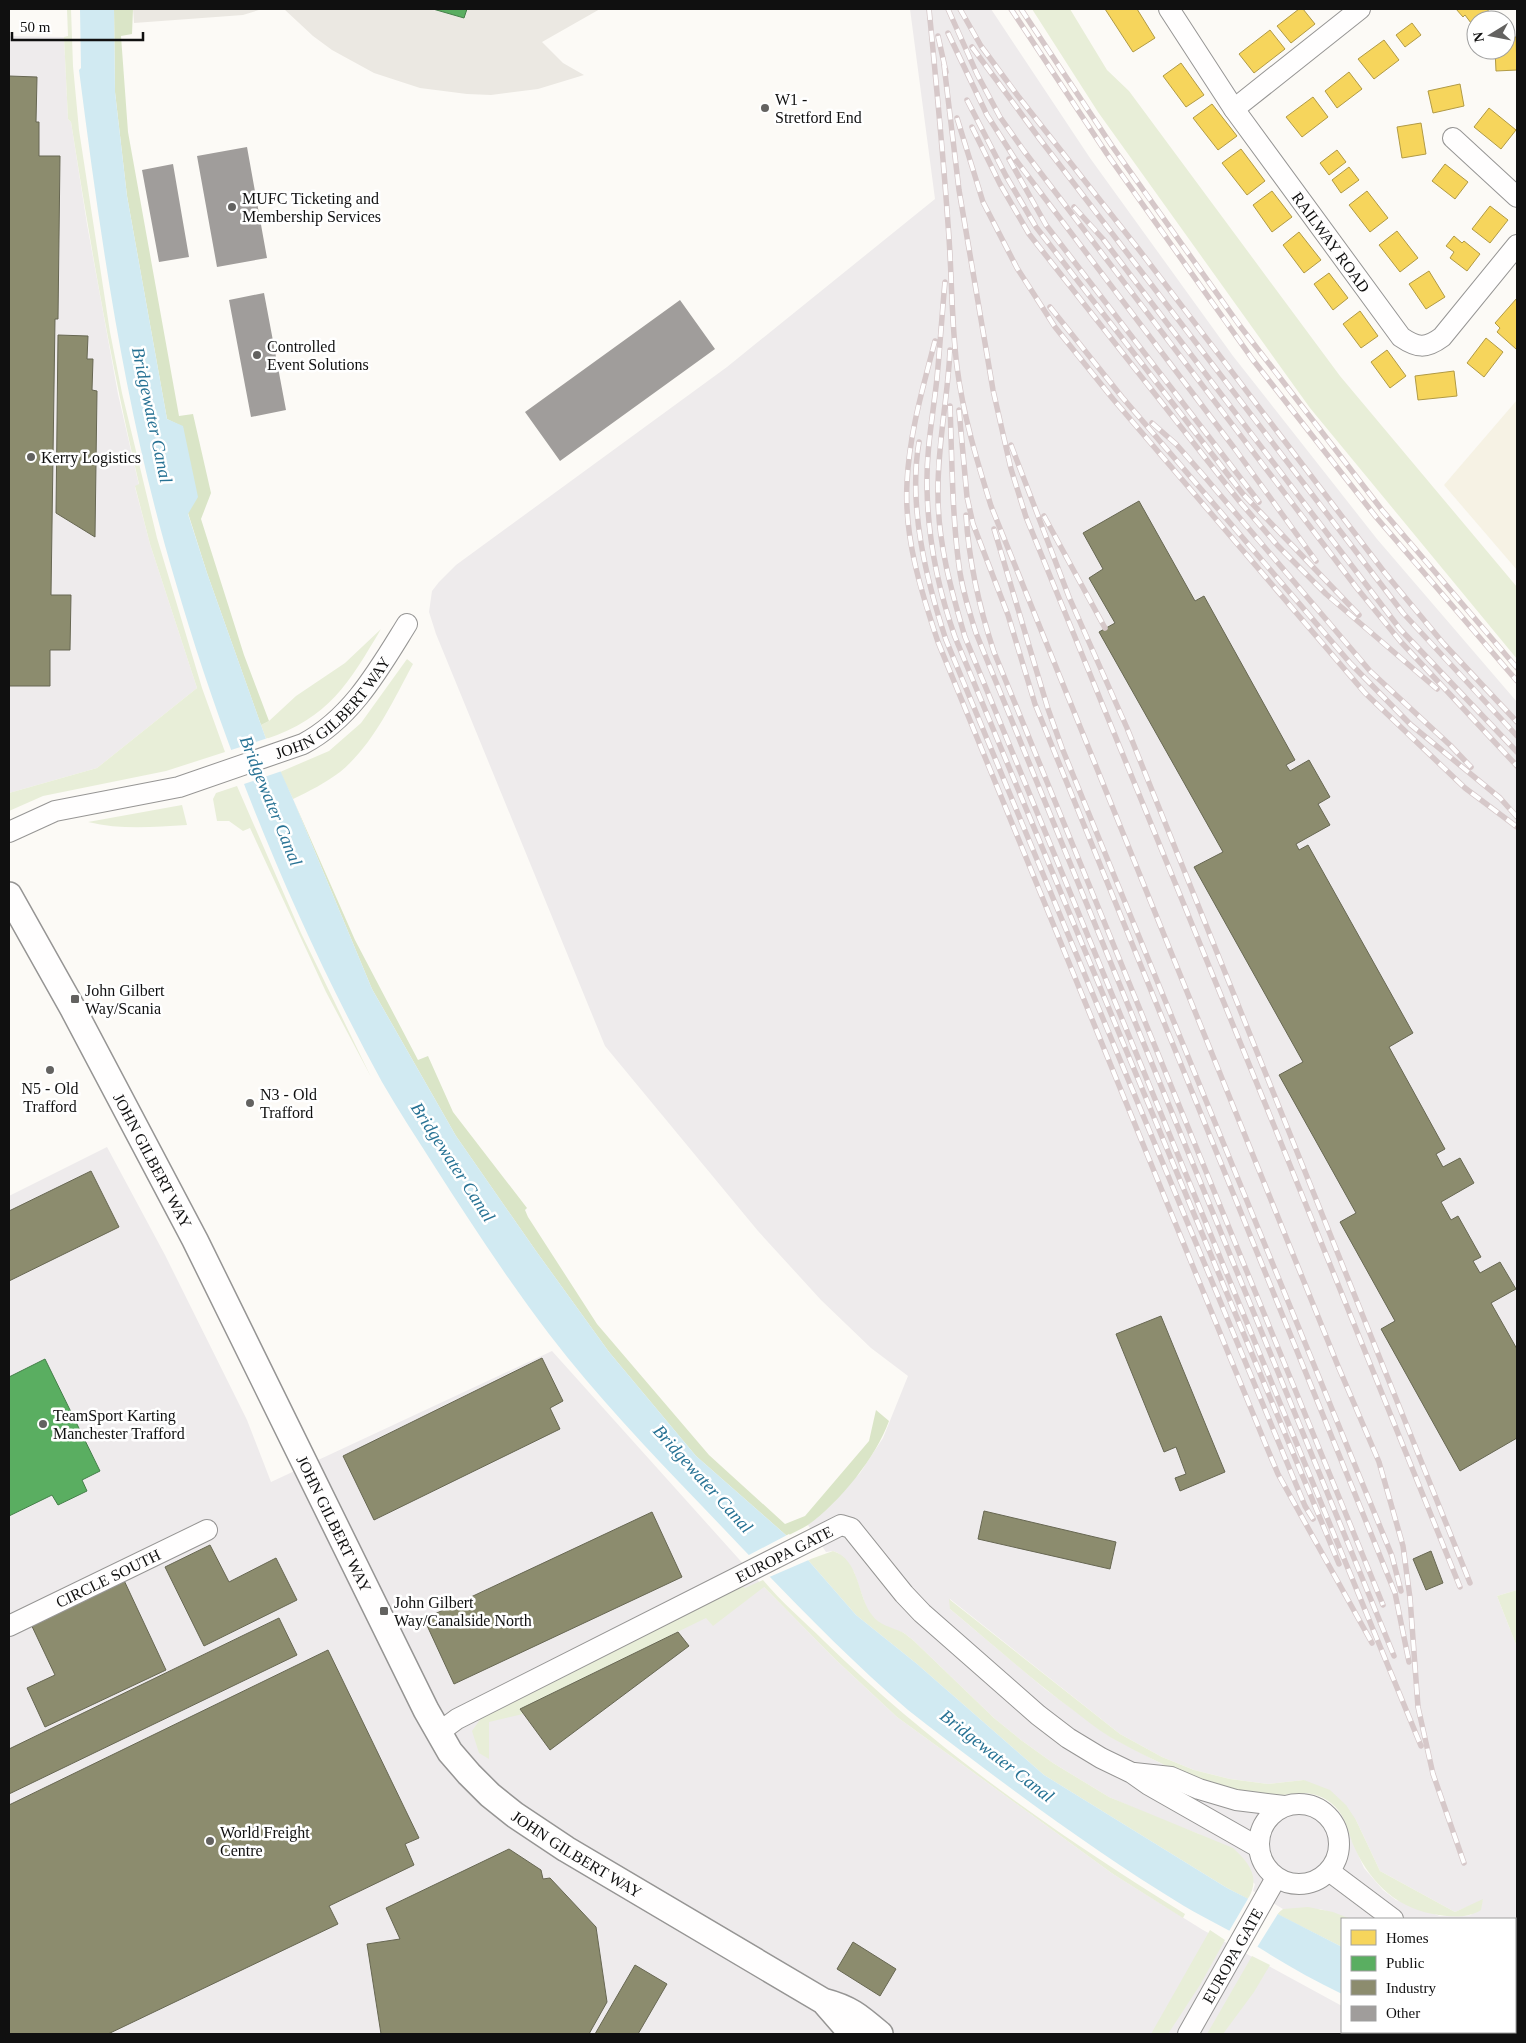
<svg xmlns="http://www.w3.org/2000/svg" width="1526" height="2043" font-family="'Times New Roman',serif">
	<rect width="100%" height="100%" fill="#fcfaf6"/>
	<path fill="#eeebec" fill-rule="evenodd" d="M910 9H991L1090 158 1233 356 1377 539 1517 702V1590L1497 1596 1517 1647V2011L1515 2010V1919H1351L1320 1909H1283L1253 1891 1255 1884 1199 1834 1164 1821 1109 1797 1053 1763 1021 1740 994 1718 914 1641 904 1633 882 1625 873 1618 867 1609 854 1572 838 1553 833 1551 826 1552 808 1525 860 1473 883 1438 908 1376 871 1348 821 1300 758 1231 605 1046 436 634 429 612 432 591 439 582 456 565 727 367 935 199ZM950 1599 1120 1734 1162 1757 1194 1770 1230 1779 1268 1784 1304 1780 1356 1820 1380 1871 1455 1912 1483 1900 1471 1915 1463 1916H1440L1396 1900 1383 1890 1364 1868 1352 1841 1347 1825 1340 1813 1330 1803 1307 1793 1277 1795 1160 1763 1109 1736 1045 1689 950 1609Z
		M9 36 64 37 68 119 71 122 87 224 118 394 139 485 135 487 150 544 197 688 97 768 9 793Z
		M107 1147 165 1255 247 1420 271 1482 552 1351 764 1587 835 1659 897 1717 1113 1874 1203 1930 1342 2006V2032H1393L1398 2034H9V1196Z"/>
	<path fill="#f6f2e4" d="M1517 400V570L1444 485Z"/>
	<path fill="#e8eed8" d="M67 9H71L73 66 79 130 110 332 122 393 157 538 202 688 225 752 166 771 43 796 9 811V793L97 768 197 688 150 544 135 486 139 484C111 364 90 243 71 122L68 119 64 37 68 36Z
		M1032 9H1070L1107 70 1129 91 1340 376 1517 587V659L1310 408 1098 112Z
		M381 629C349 683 329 718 266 739L261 725 269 721 296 696 345 663Z
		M407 659 413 664C393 701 373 745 340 772 325 783 310 791 293 799L280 772 329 751 361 723Z
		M237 786 301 933 371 1077 326 992 250 828 243 831 229 821H217L213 799 216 793Z
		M182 805 187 825C153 827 121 830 88 822Z
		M833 1551C860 1560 857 1596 872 1615 879 1625 891 1627 902 1632 906 1634 910 1638 914 1641L994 1718 1021 1740 1053 1763 1109 1797 1233 1848C1249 1863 1261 1877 1248 1899L1227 1888 1044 1775 917 1664 856 1615 808 1560Z
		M763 1580C781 1602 804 1621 824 1641 932 1747 1057 1835 1185 1914L1183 1918 1113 1874 897 1717 835 1659 764 1587 713 1626 706 1618 520 1709 523 1714 489 1722V1759L479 1753 472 1731 481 1718 742 1586 745 1588Z
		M1517 1590V1647L1497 1596Z
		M949 1599 1120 1734 1162 1757 1194 1770 1230 1779 1268 1784 1304 1780 1330 1790 1346 1805 1356 1820 1380 1871 1455 1912 1483 1899 1481 1910C1467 1919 1449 1917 1433 1914 1393 1907 1367 1878 1352 1842 1347 1827 1344 1813 1331 1803 1311 1788 1298 1795 1277 1795 1255 1796 1230 1790 1210 1783 1175 1771 1142 1755 1110 1737 1097 1729 1085 1719 1073 1710 1031 1679 991 1643 950 1609Z
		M1308 1907 1333 1912 1351 1919H1342V1947L1277 1914 1283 1909Z
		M1210 1930 1225 1940 1200 1985 1168 2034H1151Z
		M1252 1956 1270 1965 1254 1992 1223 2034H1207Z"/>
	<path fill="#dae5c7" d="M114 9H133L132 34 121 36 128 132 179 416 193 414 211 493 201 519 244 655 269 721 261 725 207 573 188 513 183 427 167 419 127 196 115 92Z
		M293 799 355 940 418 1060 428 1056 453 1112 527 1208 525 1210 528 1217 597 1324 709 1455 785 1524 805 1516 869 1441 876 1410 889 1421C876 1457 840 1502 808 1525 802 1529 794 1532 787 1536L696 1456 609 1352 536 1251 456 1136 372 989Z"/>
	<path fill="#ebe8e2" d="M133 9H262L243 15 134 23Z
		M284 9H433L464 18 467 9H600L542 42 563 63 584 75 538 89 491 95 467 94 420 88 374 73 332 50 313 36Z"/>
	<path fill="#d1eaf2" d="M80 9H114L115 92 127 196 167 419 183 426 198 497 188 514 207 573 266 739 293 799 372 989 456 1136 536 1251 609 1352 696 1456 787 1536 856 1615 917 1664 1044 1775 1227 1888 1342 1947V1994C1313 1980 1285 1964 1258 1947 1234 1932 1208 1920 1184 1906 1115 1864 1049 1817 985 1769 959 1749 933 1730 908 1710 835 1647 769 1576 702 1506 649 1451 596 1395 549 1334 508 1280 470 1222 433 1164 416 1137 398 1110 382 1082 296 925 225 752 175 580 125 413 101 242 79 70L81 68Z
		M1515 2025 1517 2026V2034H1420L1415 2032H1515Z"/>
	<path fill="#fcfaf6" d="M268 738 282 771 241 785 228 751Z
		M789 1534 811 1559 767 1578 747 1556Z
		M1249 1897 1279 1912 1256 1949 1228 1933Z"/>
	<path fill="#f6d55c" stroke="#b19a45" d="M1105 9H1137L1155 38 1133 52Z
		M1299 9H1303L1315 24 1291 43 1277 26Z
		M1456 9H1487L1492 16 1495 14 1500 20H1476L1474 27 1465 15 1463 17Z
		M1412 23 1421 35 1405 47 1396 35Z
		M1270 30 1285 49 1254 73 1239 54Z
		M1506 37H1516L1517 70 1496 71 1495 50H1506Z
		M1384 40 1399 60 1374 79 1358 59Z
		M1181 63 1204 95 1186 107 1163 76Z
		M1349 72 1362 89 1337 108 1325 91Z
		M1460 84 1464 106 1433 113 1428 91Z
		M1313 97 1328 117 1302 137 1286 117Z
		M1212 104 1237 136 1218 150 1193 118Z
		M1489 108 1516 130 1501 149 1474 127Z
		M1421 123 1426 154 1402 158 1397 127Z
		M1241 149 1265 181 1247 195 1222 163Z
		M1337 150 1346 162 1329 175 1320 163Z
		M1445 164 1468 182 1455 199 1432 181Z
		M1349 167 1359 180 1341 193 1332 180Z
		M1272 191 1292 217 1272 232 1253 205Z
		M1367 191 1388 218 1370 232 1349 205Z
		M1490 206 1508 220 1490 243 1472 229Z
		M1397 231 1418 258 1400 272 1379 245Z
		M1299 232 1321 260 1304 273 1283 245Z
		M1454 236 1462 243 1464 241 1480 254 1467 271 1450 258 1454 252 1446 246Z
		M1429 271 1445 297 1426 309 1409 284Z
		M1329 273 1348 298 1333 310 1314 284Z
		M1517 298V347L1516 349 1497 332 1500 328 1495 323Z
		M1360 311 1378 336 1361 348 1343 324Z
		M1486 338 1503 352 1484 377 1467 363Z
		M1387 350 1406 376 1390 388 1371 362Z
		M1454 371 1457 396 1418 400 1415 376Z"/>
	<path fill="#5aae61" stroke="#447f49" d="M433 9H467L464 18Z
		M45 1359 100 1471 82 1480 87 1491 58 1505 52 1495 9 1516V1377Z"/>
	<path fill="#8c8c6e" stroke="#676752" d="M9 76 37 77 36 122H39V156H60L58 319H55L51 595H71L70 650H50V686H9Z
		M58 335 88 336 87 359H93L92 390 97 391 95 537 56 513Z
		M1139 501 1195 601 1204 596 1295 760 1286 765 1290 771 1309 760 1330 797 1318 804 1330 825 1296 844 1299 850 1308 845 1413 1033 1389 1047 1445 1149 1436 1154 1443 1167 1460 1158 1474 1183 1441 1202 1451 1220 1458 1216 1481 1257 1473 1261 1480 1273 1500 1262 1516 1289 1491 1303 1517 1349V1438L1460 1471 1381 1329 1395 1321 1340 1222 1356 1213 1279 1075 1303 1062 1194 867 1223 852 1099 632 1115 623 1089 578 1103 569 1083 533Z
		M91 1171 119 1227 9 1281V1211Z
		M1161 1316 1225 1472 1180 1491 1175 1478 1186 1474 1176 1447 1164 1452 1116 1334Z
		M542 1358 563 1401 550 1408 560 1429 374 1520 343 1456Z
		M984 1511 1116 1542 1110 1569 978 1539Z
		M652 1512 682 1577 454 1684 424 1619Z
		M210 1545 229 1582 276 1558 297 1600 204 1646 165 1567Z
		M1431 1551 1443 1583 1426 1590 1413 1559Z
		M122 1576 166 1670 45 1727 27 1688 55 1675 29 1620Z
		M279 1618 297 1655 9 1794V1749Z
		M678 1632 689 1646 550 1750 520 1709Z
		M328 1650 419 1838 405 1844 414 1865 329 1906 338 1924 108 2034H9V1805Z
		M509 1849 541 1870 543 1879 550 1878 596 1927 607 2002 589 2034H381L367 1944 400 1939 386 1908Z
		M853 1942 896 1969 880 1996 837 1969Z
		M635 1965 667 1984 638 2034H595Z"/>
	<path fill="#a09d9b" d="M247 147 267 258 217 267 197 156Z
		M173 164 189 257 159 262 142 170Z
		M264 293 286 410 251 417 229 300Z
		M680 300 715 349 560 461 525 412Z"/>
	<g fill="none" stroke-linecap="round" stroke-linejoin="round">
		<g stroke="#969594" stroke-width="22">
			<g id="minor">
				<path id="s1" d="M1169 9 1234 109 1401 337C1417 348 1426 349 1442 337L1517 245"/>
				<path d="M1234 109 1360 9"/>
				<path d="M1453 138 1517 197"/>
				<path id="s2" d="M9 832 55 811 179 787 303 744C352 718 379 669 407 624"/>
				<path id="s3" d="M9 1626 207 1530"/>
				<path id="s4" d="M438 1733 457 1719 841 1525 851 1528 904 1594 922 1613 1038 1715 1068 1738 1101 1758 1132 1773 1149 1785 1258 1847"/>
				<path d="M1134 1773 1171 1777 1199 1789 1236 1800 1284 1806"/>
				<circle cx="1299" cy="1844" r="40"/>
				<path d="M1329 1871 1393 1919"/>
				<path d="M1515 1986H1517"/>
				<path id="s5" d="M1188 2034 1276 1878"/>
			</g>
		</g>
		<g stroke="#969594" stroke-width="28">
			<g id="tertiary">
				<path id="s6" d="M9 895 73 1009 195 1240 426 1710 450 1752 469 1774 490 1795 515 1815 566 1849 823 2001C850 2008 859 2016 880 2034"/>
				<path d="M826 2004 852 2034"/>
			</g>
		</g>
		<use href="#minor" stroke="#fffefe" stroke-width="20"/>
		<use href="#tertiary" stroke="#fffefe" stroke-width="25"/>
		<g stroke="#d6c8c9" stroke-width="5.5">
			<path id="rail" d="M929 9C936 80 943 152 948 224 952 271 951 319 957 367 963 415 977 461 991 506L1338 1366 1379 1462 1403 1546 1410 1598 1418 1707 1433 1774 1464 1863
				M948 9 977 74 1000 117 1024 151 1356 587 1401 642 1517 766
				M960 9 981 46 1018 96 1140 251 1385 573 1443 643 1517 722
				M1011 9 1107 154 1253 360 1376 517 1517 681
				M1021 9 1112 146 1240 326 1382 510 1517 668
				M948 33 987 115 1015 159 1235 449 1316 561
				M938 36 946 72
				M972 47 1039 138 1403 613 1517 736
				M944 65 959 190 993 390 1011 469 1026 517 1275 1128 1460 1587
				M967 100 1006 176 1036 227 1243 494 1359 615
				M957 118 983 202 1017 268 1055 327 1113 399 1365 693 1465 788 1517 827
				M972 127 1000 184 1029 234 1240 502 1278 546 1326 594 1437 689
				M1009 159 1046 225 1259 502
				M1074 207 1103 239 1400 629 1517 752
				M945 282C942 314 940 346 937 378 933 415 926 451 927 488 928 540 938 589 955 637L1339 1564
				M1050 307 1122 397 1351 664 1411 725 1500 798 1517 817
				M935 341C923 387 909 435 907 483 904 538 921 591 938 642L1265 1443 1278 1474 1372 1643
				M950 350C948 398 937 446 938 495 938 543 951 590 965 637L1421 1746
				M950 406C952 459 952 514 959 566 962 589 969 611 976 633L1394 1656
				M959 410 967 497 973 524 1008 615 1035 704 1395 1593 1409 1662
				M1152 423 1176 444 1204 476 1370 671 1450 745 1471 767
				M919 442C908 506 926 579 946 640L1305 1506 1313 1519
				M1011 445 1069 597 1127 728 1470 1583
				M966 515C969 563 979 607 994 652L1383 1605
				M1044 516 1105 628
				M994 529 1048 709 1062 748 1392 1556 1401 1591"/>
		</g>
		<use href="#rail" stroke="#fff" stroke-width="4" stroke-dasharray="11" stroke-linecap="butt"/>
	</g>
	<g fill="#636260" stroke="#fff" stroke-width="2">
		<circle cx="765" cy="108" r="5"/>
		<circle cx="232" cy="207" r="5"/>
		<circle cx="257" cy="355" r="5"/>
		<circle cx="31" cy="457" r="5"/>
		<rect x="70" y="994" width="10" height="10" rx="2.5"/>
		<circle cx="50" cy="1070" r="5"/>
		<circle cx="250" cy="1103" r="5"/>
		<circle cx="43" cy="1424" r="5"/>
		<rect x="379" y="1606" width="10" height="10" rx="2.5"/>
		<circle cx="210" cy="1841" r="5"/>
	</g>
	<g text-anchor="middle" stroke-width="5" stroke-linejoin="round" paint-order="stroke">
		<g font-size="16" fill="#101010" stroke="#fff" text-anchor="start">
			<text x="775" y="105">W1 -<tspan x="775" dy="18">Stretford End</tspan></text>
			<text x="242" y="204">MUFC Ticketing and<tspan x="242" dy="18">Membership Services</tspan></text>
			<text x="267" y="352">Controlled<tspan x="267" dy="18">Event Solutions</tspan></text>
			<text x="41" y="463">Kerry Logistics</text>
			<text x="85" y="996">John Gilbert<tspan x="85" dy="18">Way/Scania</tspan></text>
			<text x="50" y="1094" text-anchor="middle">N5 - Old<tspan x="50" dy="18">Trafford</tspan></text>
			<text x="260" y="1100">N3 - Old<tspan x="260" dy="18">Trafford</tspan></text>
			<text x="53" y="1421">TeamSport Karting<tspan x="53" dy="18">Manchester Trafford</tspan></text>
			<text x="394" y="1608">John Gilbert<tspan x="394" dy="18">Way/Canalside North</tspan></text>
			<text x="220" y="1838">World Freight<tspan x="220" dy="18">Centre</tspan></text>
		</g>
		<g font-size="16" fill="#101010" stroke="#fff">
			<text dy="6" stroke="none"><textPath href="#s1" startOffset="284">RAILWAY ROAD</textPath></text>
			<text dy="6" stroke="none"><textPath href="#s2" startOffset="354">JOHN GILBERT WAY</textPath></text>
			<text dy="6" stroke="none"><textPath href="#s6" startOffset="302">JOHN GILBERT WAY</textPath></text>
			<text dy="6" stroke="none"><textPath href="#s6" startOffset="708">JOHN GILBERT WAY</textPath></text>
			<text dy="6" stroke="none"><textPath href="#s4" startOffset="390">EUROPA GATE</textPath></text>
			<text dy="6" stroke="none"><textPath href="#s3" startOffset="110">CIRCLE SOUTH</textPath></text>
			<text dy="6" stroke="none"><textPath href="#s6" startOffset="1128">JOHN GILBERT WAY</textPath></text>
			<text dy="6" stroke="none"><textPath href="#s5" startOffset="90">EUROPA GATE</textPath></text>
		</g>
		<g font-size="18" font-style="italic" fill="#277294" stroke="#fff">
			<text transform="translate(152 415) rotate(78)" y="6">Bridgewater Canal</text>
			<text transform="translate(271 801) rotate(68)" y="6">Bridgewater Canal</text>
			<text transform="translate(453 1162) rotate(57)" y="6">Bridgewater Canal</text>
			<text transform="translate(703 1479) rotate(48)" y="6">Bridgewater Canal</text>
			<text transform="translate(997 1756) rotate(38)" y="6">Bridgewater Canal</text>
		</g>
	</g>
	<rect width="1526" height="2043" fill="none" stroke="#101010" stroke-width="20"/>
	<rect x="1341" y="1918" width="175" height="115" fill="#ffffff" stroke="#9f9f9f"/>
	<rect x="1351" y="1930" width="25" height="15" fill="#f6d55c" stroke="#9f9f9f"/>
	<text x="1386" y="1943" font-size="15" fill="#101010">Homes</text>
	<rect x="1351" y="1956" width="25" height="15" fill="#5aae61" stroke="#9f9f9f"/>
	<text x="1386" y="1968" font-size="15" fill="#101010">Public</text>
	<rect x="1351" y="1980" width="25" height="15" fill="#8c8c6e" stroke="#9f9f9f"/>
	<text x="1386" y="1993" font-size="15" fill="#101010">Industry</text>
	<rect x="1351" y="2006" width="25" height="15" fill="#a09d9b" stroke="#9f9f9f"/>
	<text x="1386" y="2018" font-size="15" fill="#101010">Other</text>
	<g transform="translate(1491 35) rotate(260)"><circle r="24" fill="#ffffff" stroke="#9f9f9f"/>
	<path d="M0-4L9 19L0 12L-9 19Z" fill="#636260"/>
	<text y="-8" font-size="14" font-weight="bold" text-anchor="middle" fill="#101010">N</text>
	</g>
	<path d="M12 32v8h131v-8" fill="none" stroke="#101010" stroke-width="2.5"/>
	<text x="20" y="32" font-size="15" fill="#101010" stroke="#ffffff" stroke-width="4" paint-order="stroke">50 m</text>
</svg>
